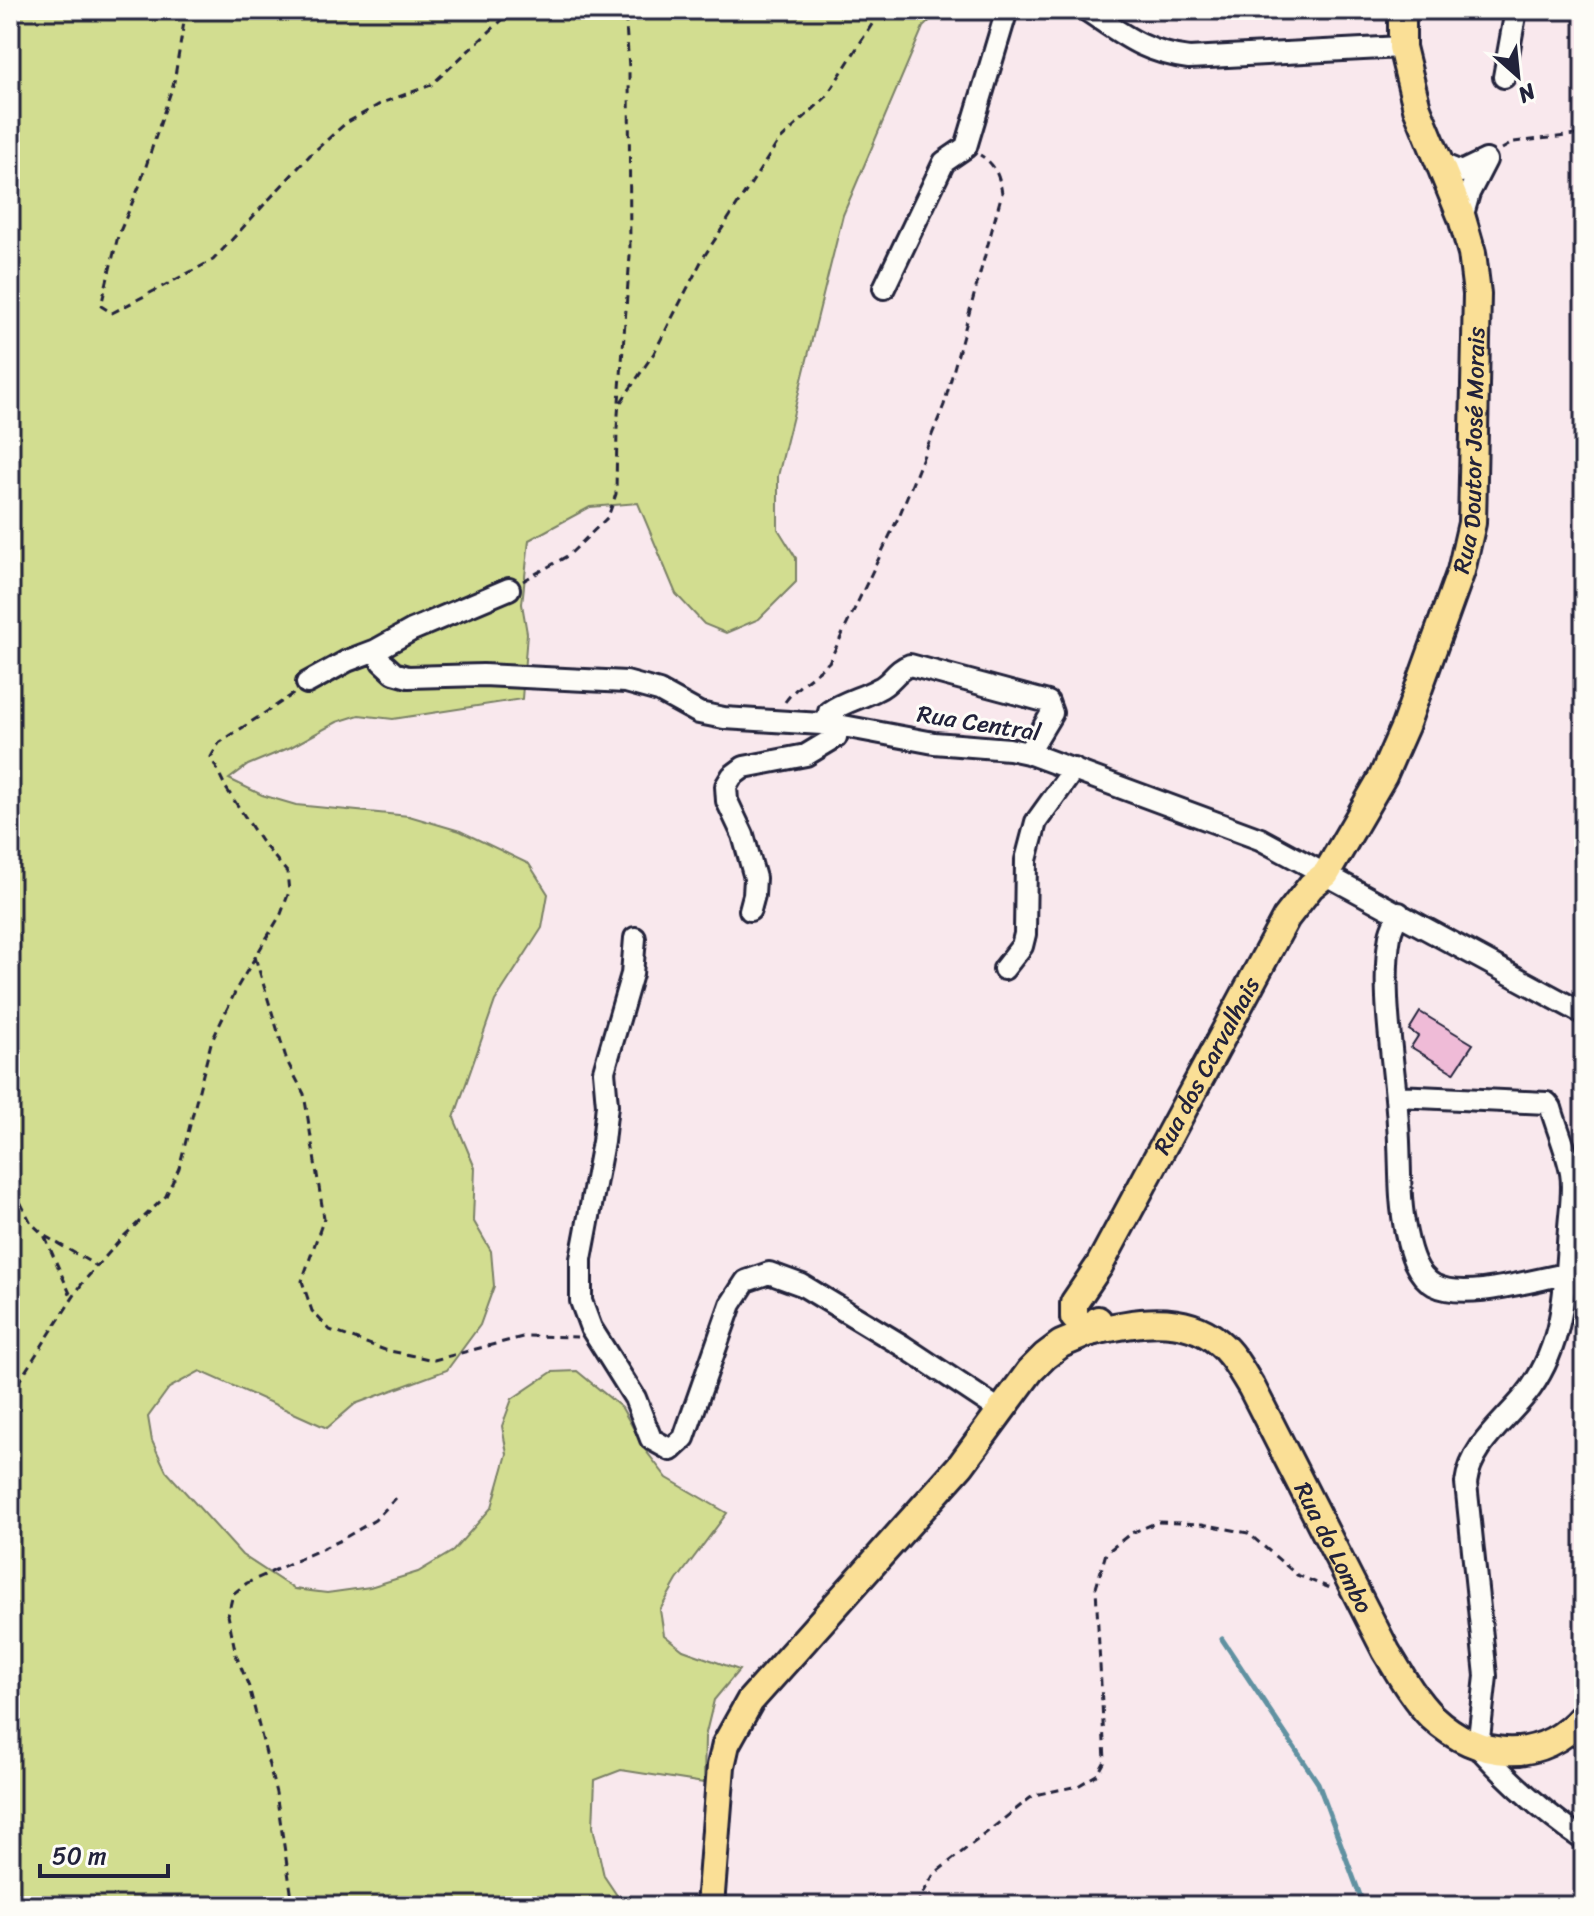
<svg xmlns="http://www.w3.org/2000/svg" width="1594" height="1916" font-family="Sriracha,sans-serif">
	<rect width="100%" height="100%" fill="#f9e8ed"/>
	<filter id="ink" filterUnits="userSpaceOnUse"><feTurbulence type="fractalNoise" baseFrequency=".0125" numOctaves="2"/><feDisplacementMap in="SourceGraphic" scale="16" xChannelSelector="R" yChannelSelector="G"/><feConvolveMatrix kernelMatrix="1 2 1 2 8 2 1 2 1" color-interpolation-filters="sRGB"/></filter>
	<g filter="url(#ink)">
		<path fill="#d2dd90" stroke="#7a8066" stroke-width="2" d="M10 10H941L923 27 843 215 778 476V529L796 558V582L759 619 726 633 704 624 676 594 638 503 590 507 529 540 522 604 527 633 522 699 393 719 359 715 337 722 291 747 248 765 229 779 262 795 296 805 409 816 460 831 529 864 548 894 542 928 495 1001 454 1118 475 1168 473 1220 491 1251 494 1286 480 1325 447 1370 355 1404 327 1428 200 1371 169 1388 148 1417 152 1441 166 1471 242 1555 294 1589 327 1593 370 1587 418 1572 453 1551 492 1507 507 1454 502 1426 512 1399 552 1372 577 1371 622 1408 646 1451 667 1478 727 1513 677 1580 660 1610 664 1635 683 1650 739 1670 714 1700 705 1737 704 1783 621 1770 595 1780 593 1827 604 1876 624 1906H10Z"/>
		<g fill="none" stroke-linecap="round" stroke-linejoin="round">
			<path stroke="#6091a1" stroke-width="5" d="M1222 1639 1318 1783 1364 1906"/>
		</g>
		<path fill="#efbbd7" stroke="#22223b" stroke-width="2" d="M1420 1012 1473 1044 1454 1073 1411 1047 1418 1036 1409 1030Z"/>
		<g fill="none" stroke-linecap="round" stroke-linejoin="round">
			<g stroke="#22223b" stroke-width="26">
				<path id="minor" d="M1086 10C1124 35 1143 52 1189 58L1402 47
					M1504 77 1516 10
					M1439 163 1461 172 1486 160
					M1462 218 1469 193 1486 160
					M884 288 944 162 966 147 1007 10
					M376 650 382 662 394 673 408 677 483 675 626 682 659 691 699 713 724 718 838 725 934 743 1009 749 1028 753 1260 839 1584 1014
					M307 683 347 661 376 650 412 630 509 589
					M827 724 829 712C845 701 862 698 878 689 892 683 895 670 910 665L1048 702 1052 713 1028 753
					M750 910 754 895 755 878 743 835 727 801 726 786 732 776 744 767 806 755 836 737 838 725
					M1399 913C1396 920 1391 928 1390 936 1380 992 1395 1066 1398 1124 1401 1161 1398 1197 1406 1233 1410 1252 1416 1275 1434 1285 1464 1301 1532 1280 1566 1274
					M635 938 632 974 604 1071 607 1105 603 1142 581 1259V1301L591 1328 635 1398 651 1439 671 1450 684 1438 731 1304 746 1281 769 1273 802 1285 903 1346 1001 1411
					M1004 969 1022 946 1025 934 1026 860 1036 822 1074 769
					M1397 1096 1547 1103 1551 1108C1557 1129 1567 1151 1571 1173 1574 1190 1570 1211 1569 1228 1565 1285 1565 1340 1531 1388 1509 1419 1471 1443 1466 1483L1486 1676 1478 1747C1510 1782 1544 1813 1584 1840"/>
			</g>
			<g stroke="#22223b" stroke-width="32">
				<g id="major">
					<path id="s1" d="M1090 1332 1074 1317V1303L1099 1266 1286 918 1311 886 1326 874 1383 776 1405 726 1461 571 1472 523 1477 294 1472 253 1462 218 1417 108 1402 47V10"/>
					<path id="s2" d="M1090 1332C1132 1323 1182 1312 1218 1342 1233 1354 1242 1372 1252 1388L1386 1651C1400 1674 1413 1698 1432 1717 1478 1760 1541 1766 1584 1715"/>
					<path d="M710 1906 721 1766 726 1744 750 1701 961 1465 1030 1371 1045 1356 1061 1344 1090 1332 1098 1320"/>
				</g>
			</g>
			<path stroke="#22223b" stroke-width="3" stroke-dasharray="8 6" stroke-linecap="butt" d="M186 10 174 82 139 187 118 236 101 306 112 313 213 260 310 155 346 123 382 103 431 85 513 10
				M1502 149 1514 142 1584 134
				M621 402 654 353 703 258 778 142 826 97 881 10
				M523 581 569 555 608 517 616 494 617 428 630 256 629 68 625 10
				M785 702C796 686 815 675 829 662L900 514 944 405 1002 193C999 175 995 164 980 155
				M255 957 287 1061 304 1094 324 1218 302 1281 312 1311 330 1330 385 1350 434 1360 526 1336 577 1337
				M10 1092 15 1192 31 1223 44 1235 72 1298
				M45 1236 97 1266
				M10 1395 83 1282 122 1238 166 1196 179 1168 211 1043 238 986 281 914 289 892 287 872 261 841 226 788 211 757 219 743 295 693
				M295 1906 292 1898 276 1793 249 1687 236 1655 228 1615 233 1594 247 1583 339 1541 375 1520 396 1498
				M916 1906 934 1874 1034 1795 1078 1786 1098 1774 1105 1761 1096 1588 1106 1553 1131 1533 1158 1522 1202 1524 1248 1533 1297 1575 1330 1588"/>
			<use href="#minor" stroke="#fdfcf7" stroke-width="20"/>
			<use href="#major" stroke="#fadf96" stroke-width="26"/>
		</g>
	</g>
	<g text-anchor="middle" stroke-width="6" stroke-linejoin="round" paint-order="stroke">
		<g font-size="24" fill="#22223b" stroke="#fdfcf7">
			<text dy="8" stroke="none"><textPath href="#s1" startOffset="990">Rua Doutor José Morais</textPath></text>
			<text transform="translate(979 723) rotate(9)" y="8">Rua Central</text>
			<text dy="8" stroke="none"><textPath href="#s1" startOffset="308">Rua dos Carvalhais</textPath></text>
			<text dy="8" stroke="none"><textPath href="#s2" startOffset="370">Rua do Lombo</textPath></text>
		</g>
	</g>
	<rect width="1594" height="1916" fill="none" stroke="#fdfcf7" stroke-width="40"/>
	<rect x="20" y="20" width="1554" height="1876" fill="none" stroke="#22223b" stroke-width="3" filter="url(#ink)"/>
	<g transform="translate(1518 76) rotate(153)" stroke="#fdfcf7" stroke-width="6" paint-order="stroke">
	<path d="M0-6L14 30L0 20L-14 30Z" fill="#22223b"/>
	<text y="-12" font-size="22" font-weight="bold" text-anchor="middle" fill="#22223b">N</text>
	</g>
	<path d="M40 1864v12h128v-12" fill="none" stroke="#22223b" stroke-width="4"/>
	<text x="52" y="1864" font-size="24" fill="#22223b" stroke="#fdfcf7" stroke-width="6" paint-order="stroke">50 m</text>
</svg>
